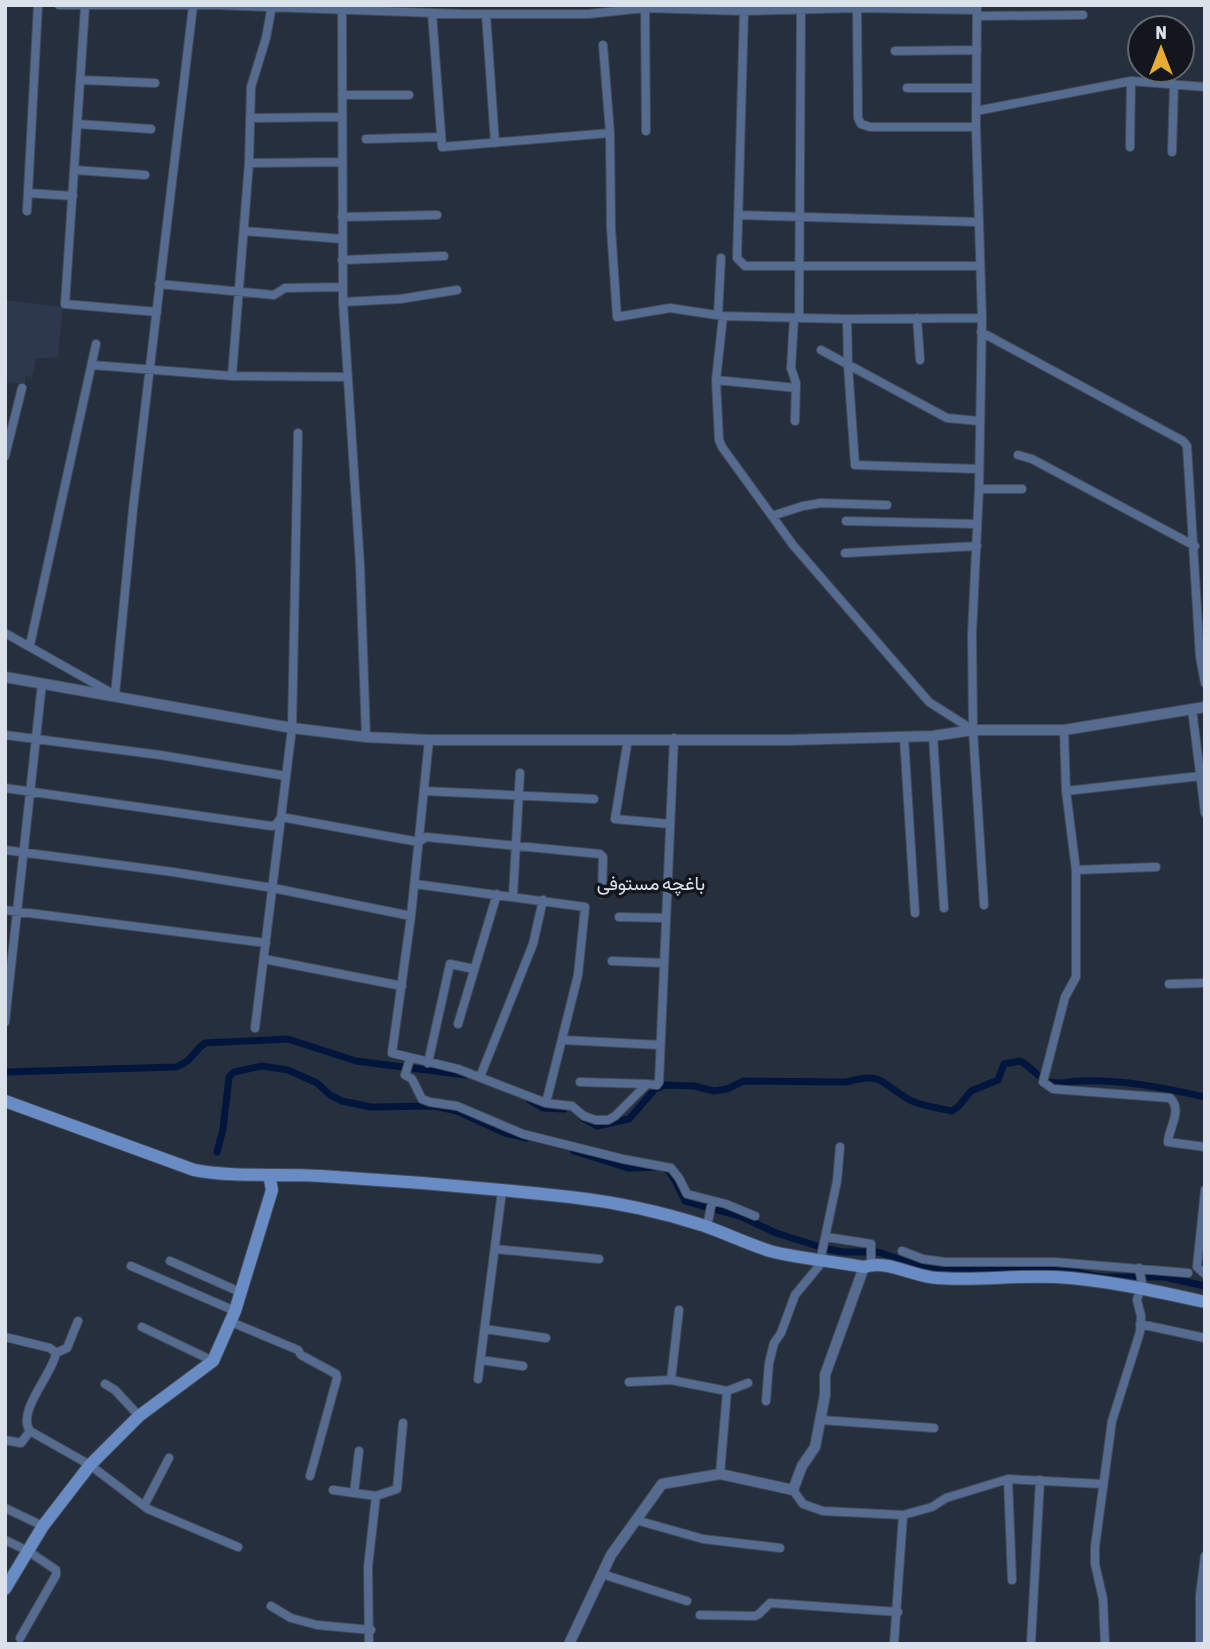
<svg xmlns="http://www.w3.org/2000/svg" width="1210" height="1649" font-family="'Asap Condensed',Vazirmatn,sans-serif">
	<rect width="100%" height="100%" fill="#262f3d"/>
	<path fill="#2d384c" d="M5 300 63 307 58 357 36 359 32 377 25 376V384L5 382Z"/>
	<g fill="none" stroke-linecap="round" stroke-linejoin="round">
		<path stroke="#02163d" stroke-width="7" d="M5 1072 176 1067C193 1061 192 1052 205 1043L288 1039 356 1061 466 1075
			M529 1100 543 1108 564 1109
			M583 1118 597 1126 629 1119 655 1089 666 1085 694 1086 714 1091 727 1089 744 1081 846 1082C884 1072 879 1082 908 1099 920 1106 938 1108 952 1111L959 1106 971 1091 998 1080 1004 1064 1020 1061C1030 1066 1037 1076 1046 1081 1057 1086 1068 1081 1079 1081 1121 1079 1164 1088 1205 1097
			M574 1151 628 1168 662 1167 669 1171 676 1182 685 1201 740 1216 776 1233 827 1249 843 1252H878L922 1267 969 1269 1049 1267 1101 1277H1164L1205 1286
			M217 1152 223 1129 229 1077 234 1072 262 1066 288 1070 317 1083 330 1095 342 1101 371 1107 435 1106 457 1111 505 1133 526 1138"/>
		<g stroke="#434b59" stroke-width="10">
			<path id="minor" d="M59 5H216L463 14H588L645 8 744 11 857 8 977 10
				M342 5 343 302 360 565 366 737
				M977 5 976 127 982 318 979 489 972 634 973 730 984 905
				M85 7 65 304 157 312
				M645 8 646 131
				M857 8 858 118 861 124 870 127H976
				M744 11 737 258 745 266H980
				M432 13 442 147 610 133
				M486 14 495 143
				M977 16 1083 15
				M603 45 610 133 611 228 617 317 670 308 723 316 847 319 982 318
				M895 51 977 50
				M81 80 155 83
				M907 88H976
				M342 95H409
				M976 111 1131 81 1205 87
				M250 118 342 117
				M78 124 151 129
				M366 139 440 137
				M1130 147 1131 81
				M1172 152 1174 84
				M249 163 342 162
				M75 170 145 175
				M28 193 73 196
				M27 211 38 5
				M738 215 978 222
				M342 217 437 215
				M244 231 342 239
				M342 260 444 256
				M159 284 274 295 285 288 343 287
				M343 302 400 299 457 290
				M718 315 721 258
				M723 316 716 380 719 440 722 447 793 545 929 702 973 730
				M794 318 791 368 796 383 795 421
				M799 318 801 11
				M917 318 920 360
				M847 319 848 366 855 465 978 469
				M981 332 1183 441 1187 446 1200 657 1205 683
				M821 350 947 418 979 421
				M92 365 232 376 348 377
				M232 376 249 163 251 87 266 38 272 5
				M716 380 796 388
				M1018 455 1032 459 1195 546
				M5 456 22 388
				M979 489H1022
				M772 516 803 506 821 503 887 505
				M846 521 977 524
				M845 553 977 546
				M5 633 115 695 133 509 193 6
				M30 645 96 344
				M1192 709 1205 813
				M1064 730 1066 791 1076 870V977L1065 997 1043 1082 1053 1089 1170 1098C1183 1110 1169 1127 1168 1142L1205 1147
				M5 735 160 755 286 776
				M933 736 944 908
				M904 737 915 913
				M628 739 615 819 670 824
				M429 740 411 916 392 1053 458 1069 546 1103 572 1106 584 1116 596 1120H608L615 1116 647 1084 657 1085 659 1082 674 738
				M5 788 271 826 276 825 281 817 419 842 426 837 600 854 603 857 602 894
				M424 791 594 799
				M1066 791 1200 776
				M5 850 173 872 273 888 411 916
				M1076 870 1156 867
				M415 884 585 907 578 975 546 1103
				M513 896 520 773
				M5 910 266 943
				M619 917 666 918
				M264 959 402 986
				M612 961 664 963
				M1169 984 1205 983
				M5 1022 42 683
				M458 1024 497 894
				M255 1028 292 728 298 433
				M563 1040 660 1045
				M410 1059 405 1075 412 1079 422 1099 430 1102 457 1106 523 1134 623 1159 671 1168 679 1178 687 1194 726 1204 755 1216
				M428 1063 450 964 474 969
				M480 1077 533 944 543 900
				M580 1082 647 1084
				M1205 1190 1197 1267 1205 1274
				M707 1227 712 1201
				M826 1237 871 1244V1265
				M495 1249 599 1259
				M902 1251 923 1259 945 1262H1055L1188 1273
				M170 1261 240 1292
				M131 1266 235 1311
				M231 1322 298 1350 301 1355 336 1374 337 1378 310 1476
				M1140 1324 1205 1338
				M142 1327 213 1361
				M485 1329 546 1338
				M5 1337 50 1348 56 1353C53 1374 16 1411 30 1431L90 1465 148 1509 238 1547
				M56 1353 67 1348 78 1321
				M481 1360 523 1366
				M478 1379 502 1191
				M671 1380 679 1310
				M629 1382 671 1380 727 1391 748 1383
				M105 1384 115 1390 139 1416
				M766 1401 769 1363 774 1343 781 1333 795 1295 819 1266 837 1181 840 1147
				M821 1420 934 1428
				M5 1440 21 1443 30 1431
				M720 1474 727 1391
				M1008 1479 1012 1580
				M333 1490 376 1496 397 1489 403 1423
				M793 1490 803 1504 823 1511 903 1515 932 1507 946 1498 1008 1479 1102 1484
				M354 1493 359 1451
				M144 1506 169 1458
				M5 1508 43 1526
				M636 1520 703 1539 780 1548
				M5 1540 28 1551 56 1570V1575L20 1638
				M602 1574 687 1601
				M271 1606 291 1618 317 1625 371 1630
				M700 1615 755 1616 759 1614 770 1603 898 1612
				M1031 1643 1040 1480
				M369 1644 368 1567 376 1496
				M894 1644 903 1515
				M1105 1644 1103 1599 1095 1564V1547L1112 1421 1140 1332 1141 1316 1137 1300 1142 1283 1139 1268
				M1200 1644V1595L1205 1556"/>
		</g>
		<g stroke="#434b59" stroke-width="12">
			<path id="tertiary" d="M5 677 292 728 366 737 429 740H789L933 736 973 730H1064L1205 707
				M569 1644 611 1555 662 1484 720 1474 793 1490 802 1466 815 1447 825 1395V1375L864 1267"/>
		</g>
		<g stroke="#434b59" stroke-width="14">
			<path id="secondary" d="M5 1101 194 1170C236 1178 278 1173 321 1176 404 1181 487 1188 570 1197 615 1202 662 1212 705 1226 727 1234 748 1244 770 1251 800 1259 833 1261 864 1267 887 1259 914 1277 937 1278 977 1281 1017 1275 1056 1277 1106 1280 1156 1291 1205 1302
				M5 1589 43 1526 90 1465 139 1416 213 1361 235 1311 272 1190 269 1175"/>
		</g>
		<use href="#minor" stroke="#556b8f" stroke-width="8"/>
		<use href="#tertiary" stroke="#556b8f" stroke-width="10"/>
		<use href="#secondary" stroke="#6a8cc5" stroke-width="12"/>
	</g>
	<g text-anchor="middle" stroke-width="7" stroke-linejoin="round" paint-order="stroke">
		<g font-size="19" fill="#dbe1eb" stroke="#13171d">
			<text x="651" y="890">باغچه مستوفی</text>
		</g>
	</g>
	<rect width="1210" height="1649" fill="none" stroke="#dbe1eb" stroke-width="14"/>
	<g transform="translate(1161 49)"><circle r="33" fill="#13171d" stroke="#63686f" stroke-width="2"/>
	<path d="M0-5L12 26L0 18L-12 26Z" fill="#e6ac36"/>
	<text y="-10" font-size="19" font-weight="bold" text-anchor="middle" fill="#dbe1eb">N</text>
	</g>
</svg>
